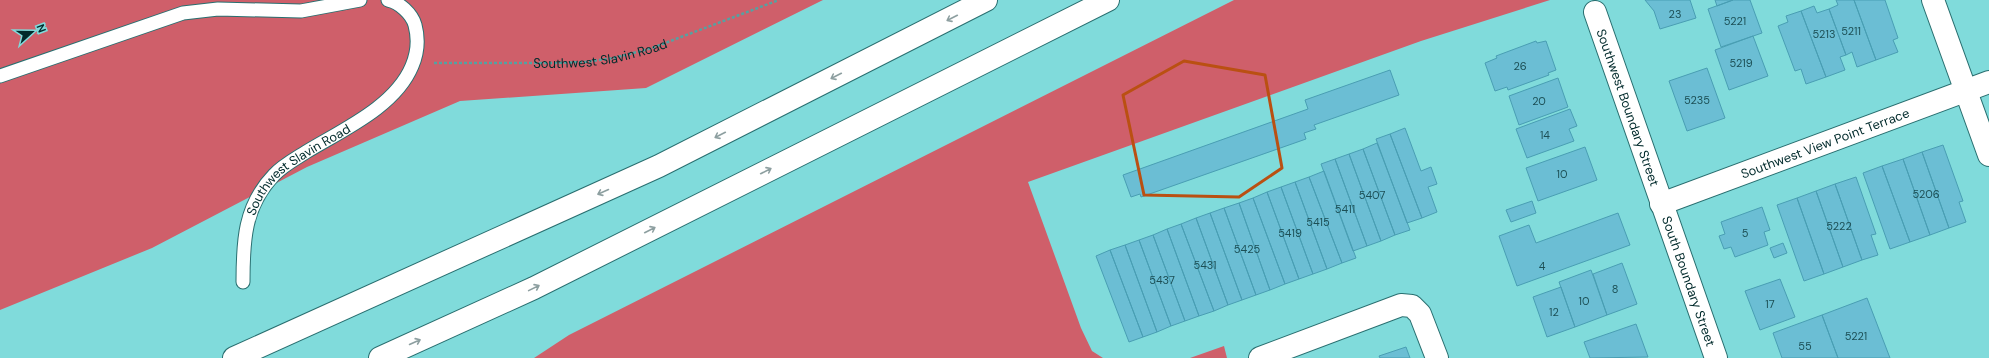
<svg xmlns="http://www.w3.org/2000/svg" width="1989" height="358" font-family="'DM Sans',sans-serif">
	<rect width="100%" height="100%" fill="#80dbdb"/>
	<path fill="#cf5f6a" d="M0 0H823L646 88 460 101 307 167 152 248 0 310Z
		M1234 0H1550L1421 41 1028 182 1081 328 1092 351 1103 358H534L569 335Z
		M1224 346 1227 358H1190Z"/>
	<path fill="#6bbed4" stroke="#499eb3" d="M1645 0H1690L1696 18 1660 29 1654 11Z
		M1715 0H1733L1717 6Z
		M1733 0H1750L1762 33 1721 47 1708 9Z
		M1836 0H1854L1876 60 1857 67 1852 52 1846 55 1829 9 1838 5Z
		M1854 0H1885L1898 38 1893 40 1898 52 1876 60Z
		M1814 6 1817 13 1829 9 1846 55 1840 57 1845 70 1826 77 1801 11Z
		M1801 11 1826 77 1806 84 1801 69 1795 71 1778 26 1788 22 1786 16Z
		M1753 36 1768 76 1729 90 1715 50Z
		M1536 41 1537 43 1546 41 1556 70 1548 73 1549 75 1508 90 1507 87 1495 91 1485 63 1497 58 1496 56Z
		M1707 68 1725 118 1687 131 1669 81Z
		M1390 70 1399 95 1314 125 1316 129 1304 133 1306 139 1141 197 1140 194 1131 197 1123 175 1308 109 1305 100Z
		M1558 78 1568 107 1519 125 1509 96Z
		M1570 109 1577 126 1569 129 1574 141 1527 158 1516 129Z
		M1405 128 1421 171 1431 167 1437 184 1428 187 1437 212 1422 218 1390 134Z
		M1390 134 1422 218 1407 223 1376 139Z
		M1377 143 1410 230 1395 235 1363 149Z
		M1943 145 1963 201 1959 202 1966 222 1949 228 1922 152Z
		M1585 147 1597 180 1538 201 1526 168Z
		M1363 149 1395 235 1381 241 1349 154Z
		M1922 152 1949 228 1930 235 1903 159Z
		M1349 154 1381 241 1367 246 1335 159Z
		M1335 159 1367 246 1353 251 1321 164Z
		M1903 159 1930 235 1910 242 1882 166Z
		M1882 166 1910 242 1890 249 1863 173Z
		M1324 171 1356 258 1342 263 1309 177Z
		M1309 177 1342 263 1327 269 1295 182Z
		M1856 177 1876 234 1871 235 1878 255 1862 260 1835 184Z
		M1295 182 1327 269 1313 274 1281 187Z
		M1835 184 1862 260 1843 267 1816 191Z
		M1281 187 1313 274 1299 279 1267 192Z
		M1816 191 1843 267 1824 274 1797 198Z
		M1267 192 1299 279 1285 284 1253 198Z
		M1253 198 1285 284 1270 290 1239 203Z
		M1797 198 1824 274 1804 281 1777 205Z
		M1532 201 1536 213 1511 222 1506 210Z
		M1239 203 1270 290 1256 295 1224 208Z
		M1762 207 1770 230 1764 232 1768 245 1735 257 1731 247 1724 249 1719 236 1725 234 1721 222Z
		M1224 208 1256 295 1242 300 1210 213Z
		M1210 213 1242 300 1228 305 1196 218Z
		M1618 213 1630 245 1517 286 1499 236 1529 225 1536 243Z
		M1196 218 1228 305 1214 311 1181 224Z
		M1181 224 1214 311 1199 316 1167 229Z
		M1167 229 1199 316 1185 321 1153 235Z
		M1153 235 1185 321 1171 326 1139 240Z
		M1139 240 1171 326 1157 332 1125 245Z
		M1783 243 1787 253 1774 258 1770 248Z
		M1125 245 1157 332 1143 337 1110 250Z
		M1110 250 1143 337 1129 342 1096 256Z
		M1622 263 1637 304 1607 315 1593 274Z
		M1591 270 1607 315 1575 327 1559 282Z
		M1780 279 1795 317 1760 330 1745 291Z
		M1561 287 1575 327 1547 337 1533 297Z
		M1867 298 1890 358H1838L1822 315Z
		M1822 315 1838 358H1782L1773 333Z
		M1636 324 1648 357 1590 358 1584 342Z
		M1406 347 1410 358H1380L1379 356Z"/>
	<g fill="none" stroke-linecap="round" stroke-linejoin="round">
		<g stroke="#296f70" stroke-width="15">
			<g id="lane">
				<path d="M0 76 183 13 218 9 301 11 360 0"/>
				<path id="s2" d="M243 282C243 242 244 206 274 175 282 166 295 159 306 152 342 130 395 107 412 66 418 52 419 40 415 25 412 14 399 2 388 0"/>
			</g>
		</g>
		<g stroke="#296f70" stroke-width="24">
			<g id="street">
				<path d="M1933 0 1989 155"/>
				<path id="s3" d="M1595 12 1716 358"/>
				<path id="s4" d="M1661 204 1989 82"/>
				<path d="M1260 358 1401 305 1412 306 1420 314 1437 358"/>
			</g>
		</g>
		<g stroke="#296f70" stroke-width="24">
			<path id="highway" d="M234 358 659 166 986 0
				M380 358 534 288 1108 0"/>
		</g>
		<path stroke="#56a1a1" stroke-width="2.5" stroke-dasharray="3 2" stroke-linecap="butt" id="s1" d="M434 63H553L585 62 614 58 652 48 779 0"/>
		<use href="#lane" stroke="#fff" stroke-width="13"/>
		<use href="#street" stroke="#fff" stroke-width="22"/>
		<use href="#highway" stroke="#fff" stroke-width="22"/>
	</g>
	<defs><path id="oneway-shaft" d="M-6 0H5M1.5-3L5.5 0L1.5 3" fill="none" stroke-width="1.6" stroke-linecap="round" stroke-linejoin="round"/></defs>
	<g stroke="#8d9fa0">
		<use href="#oneway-shaft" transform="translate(952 18) rotate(153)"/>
		<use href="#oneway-shaft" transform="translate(836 76) rotate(153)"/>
		<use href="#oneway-shaft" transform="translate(720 135) rotate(153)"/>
		<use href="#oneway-shaft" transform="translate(766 171) rotate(-27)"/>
		<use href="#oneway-shaft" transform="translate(603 192) rotate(156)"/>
		<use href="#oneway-shaft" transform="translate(650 230) rotate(-27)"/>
		<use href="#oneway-shaft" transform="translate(534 288) rotate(-26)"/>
		<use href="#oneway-shaft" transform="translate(415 342) rotate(-24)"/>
	</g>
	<path fill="none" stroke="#ba5012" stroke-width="3" stroke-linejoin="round" d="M1184 61 1265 75 1282 168 1239 197 1144 195 1123 95Z"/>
	<g text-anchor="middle" stroke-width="3" stroke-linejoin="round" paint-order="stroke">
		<g font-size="11" fill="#1c4f55">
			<text x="1675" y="18">23</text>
			<text x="1735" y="25">5221</text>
			<text x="1851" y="35">5211</text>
			<text x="1824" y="38">5213</text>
			<text x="1741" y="67">5219</text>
			<text x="1520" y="70">26</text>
			<text x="1697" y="104">5235</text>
			<text x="1539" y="105">20</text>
			<text x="1545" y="139">14</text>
			<text x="1562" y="178">10</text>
			<text x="1926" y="198">5206</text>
			<text x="1372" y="199">5407</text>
			<text x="1345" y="213">5411</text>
			<text x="1318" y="226">5415</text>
			<text x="1839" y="230">5222</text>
			<text x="1290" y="237">5419</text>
			<text x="1745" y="237">5</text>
			<text x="1247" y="253">5425</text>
			<text x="1205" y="269">5431</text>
			<text x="1542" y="270">4</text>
			<text x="1162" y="284">5437</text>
			<text x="1615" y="293">8</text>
			<text x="1584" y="305">10</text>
			<text x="1770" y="308">17</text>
			<text x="1554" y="316">12</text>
			<text x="1856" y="340">5221</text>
			<text x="1805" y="350">55</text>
		</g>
		<g font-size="13" fill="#012a2b" stroke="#80dbdb">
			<text dy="5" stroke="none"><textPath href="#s1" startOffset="167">Southwest Slavin Road</textPath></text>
			<text dy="5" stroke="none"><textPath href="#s3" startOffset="101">Southwest Boundary Street</textPath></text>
			<text dy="5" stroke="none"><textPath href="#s4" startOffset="175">Southwest View Point Terrace</textPath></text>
			<text dy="5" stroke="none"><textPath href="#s2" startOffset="136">Southwest Slavin Road</textPath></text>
			<text dy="5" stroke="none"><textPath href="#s3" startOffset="285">South Boundary Street</textPath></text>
		</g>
	</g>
	<g transform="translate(32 32) rotate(69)" stroke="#80dbdb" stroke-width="3" paint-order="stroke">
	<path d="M0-3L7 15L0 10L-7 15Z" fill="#012a2b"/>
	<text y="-6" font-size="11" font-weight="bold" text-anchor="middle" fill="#012a2b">N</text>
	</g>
</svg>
